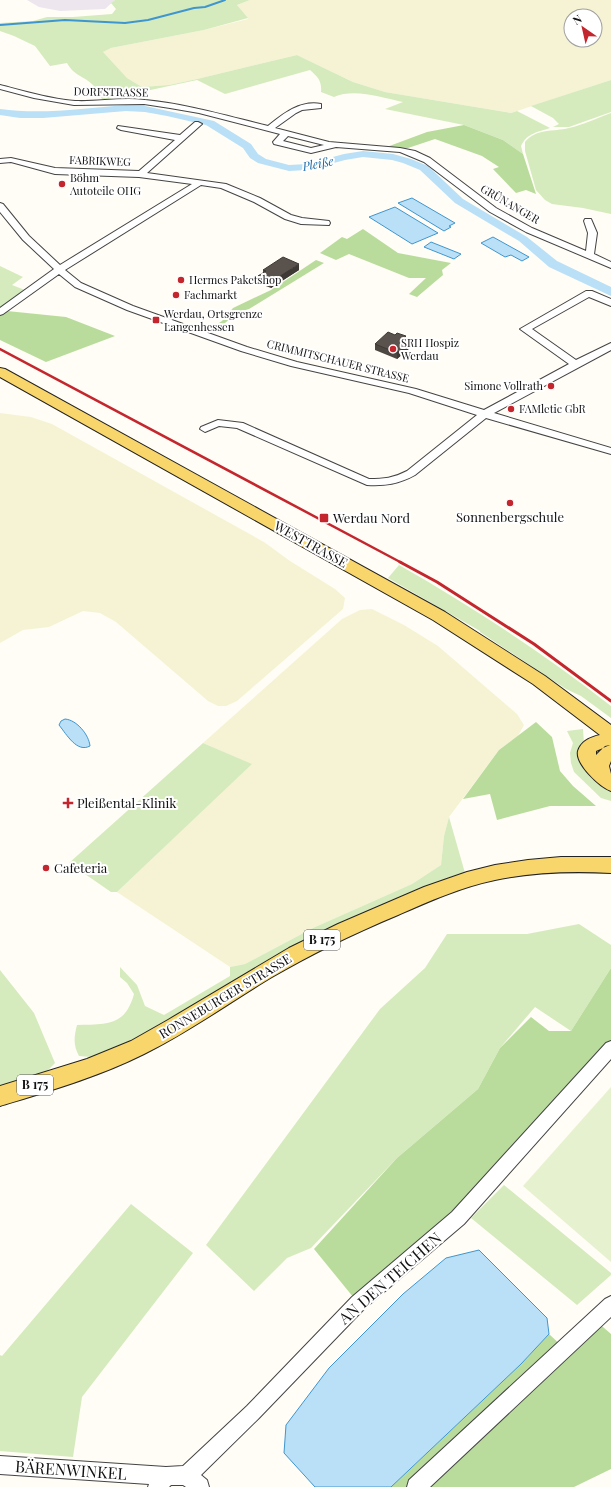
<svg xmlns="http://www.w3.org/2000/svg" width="611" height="1487" font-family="'Playfair Display',serif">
	<rect width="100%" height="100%" fill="#fffdf5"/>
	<path fill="#eee6ef" d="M27 0H115L105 9 60 11 39 7Z"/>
	<path fill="#f6f3d4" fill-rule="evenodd" d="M250 0H611V80L511 113 385 92 353 82 297 55 197 79 169 85 142 87 127 78 102 52 111 48 204 30 248 19 237 5ZM571 16H595V40H571Z
		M0 413 31 417 52 424 264 542 290 561 335 589 345 598 343 609 237 701 226 706H218L208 701 116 622 100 613 83 611 49 627 23 630 0 643Z
		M372 609 404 625 438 646 517 714 524 725 518 736 499 750 449 817 444 836 441 865 412 884 313 928 245 964 230 967 117 892 251 764 203 743 342 619 360 610Z"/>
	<path fill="#d5ebbd" d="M115 0H250L237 5 248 18 204 30 111 48 103 52 127 78 142 87 169 85 197 79 297 55 353 82 385 92 511 113 517 111 550 128C538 132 527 133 521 146L523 154 503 140 464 125 385 109 403 102C382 98 355 88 334 97L321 92C322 81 318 77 310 70L225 94 197 80 104 100C98 97 97 90 93 85 84 76 74 76 67 63L50 66 35 46 14 36 0 31V23L33 21 47 17H73L112 14 116 9 111 3Z
		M611 80V112L569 127H553L559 124 553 118 531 106Z
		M611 113V214L583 208 552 204 545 200 536 190 525 151V142C537 128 553 132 569 128 583 125 597 118 611 113Z
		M0 266 23 277 12 285 25 290 0 308Z
		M399 565C473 607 544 654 611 706V718L581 696 566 689 480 632V631L388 578Z
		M583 729 584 744 611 790V801L601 798 574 772 571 763 570 753 573 743 567 731Z
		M203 743 252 764 117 892H111L69 863Z
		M449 817 465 873 451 877 337 924 285 950 151 1031 112 1049 91 1057 79 1056C73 1045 74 1037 77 1025 106 1024 125 1027 134 994L127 983 120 977V967L137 985 145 1006 164 1015 230 976V967L245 964 313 928 412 884 441 865 444 836Z
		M579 924 611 945V968L571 1031 535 1007 500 1048 478 1089 397 1158 311 1248 287 1258 254 1291 206 1245 380 1009 425 968 447 934H527Z
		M0 970 34 1013 55 1063 42 1076 0 1090Z
		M504 1185 611 1273V1275L577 1305 471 1218Z
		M131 1204 193 1253 82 1397 73 1457 0 1451V1355L2 1356Z"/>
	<path fill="#b9dc9c" d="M464 125 503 140 523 154 536 194 526 190 516 193 493 169 499 167 482 156 435 139 402 150 384 148 427 132Z
		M363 229 398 253 451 263 442 270 443 275 417 297 409 294 426 278H409L349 254 336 260 320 253 342 237 347 239Z
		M316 260 324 263 249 309 239 312 212 333 208 330 222 321 233 308 271 290Z
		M7 311 66 317 115 336 46 362 0 340V316Z
		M536 722 552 737 560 771 573 786 596 806H550L497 820 490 794 463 799 499 750Z
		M611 968V1048L458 1218 358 1303 314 1249 397 1158 478 1089 500 1048 531 1017 549 1031H571Z
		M595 1320 611 1334V1469L574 1487H391L521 1364 549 1334 564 1348Z"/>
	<path fill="#e6f2cf" d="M611 1087V1262L523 1186Z"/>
	<path fill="#b9e0f7" stroke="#3f96cf" d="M412 198 455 223 449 226 451 227 444 231 398 203Z
		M395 207 438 233 412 244 369 217Z
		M493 237 529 257 522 261 511 255 505 257 481 243Z
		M431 242 461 254 454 259 424 247Z
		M65 719C77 720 89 735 90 746 77 753 67 735 59 725L61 721Z
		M479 1250 547 1318 549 1334 521 1364 391 1487H315L284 1453 286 1425 329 1368 403 1294 446 1258Z"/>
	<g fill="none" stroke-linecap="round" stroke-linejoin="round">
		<path stroke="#3f96cf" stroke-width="2" d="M0 25 65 20 125 23 148 20 194 8 205 7 225 0"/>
		<path fill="#b9e0f7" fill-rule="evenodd" d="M126 105 145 106 214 121 251 144 258 154 266 159 289 165 307 164 344 154 363 151 393 154 411 159 428 166 463 199 527 237 557 261 611 287V296L549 267 519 241 455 203 420 170 403 163 392 160 363 157 345 160 307 170 289 171 258 163 250 158 243 148 206 125 167 116 145 112 126 111 43 118H20L0 115V109C42 115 84 108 126 105Z"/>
		<g stroke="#444" stroke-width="2">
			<path id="minor" d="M0 85C24 91 50 99 75 101 98 102 122 97 145 100 187 104 227 116 268 126 283 114 300 100 321 104V108L302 110 296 113 275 128 329 142 400 148 415 151 430 158 496 208 532 228 586 251 588 233 584 221 585 219H591L597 233 594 254 611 262V268L526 232 490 212 424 162 400 152 336 147 311 153 274 144 273 142 280 134 199 113 170 108 144 104 74 105 34 98 0 89ZM288 136 324 145 311 148 283 141Z
				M195 122H198L202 124 147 173 226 184 260 198 291 215 302 218 329 221 330 223 329 225 301 224 285 219 254 202 221 188 201 185 65 270 81 283 133 306 247 347 297 362 416 389 484 410 569 364 520 329 586 291H592L611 299V306L589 297 532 329 576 360 611 343V350L494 413 611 448V454L486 418 415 475C399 484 385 486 367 485L237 428 219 426 205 432 200 429 201 427 218 420 243 423 369 479C383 479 394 478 407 471L477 415 409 393 291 366 241 351 127 310 75 287 59 274 3 314 0 315V308L54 269 23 240 0 212V203L3 204 29 236 60 265 192 184 139 177 55 174 11 162 0 163V159L11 158 55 168 139 171 175 140 121 130 117 128 118 126 180 135Z
				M611 1041V1059L464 1224 364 1309 259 1418 201 1475 207 1480 209 1487H186L183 1485H171L169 1487H148L149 1484 0 1474V1456L166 1467 183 1466 247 1406 352 1297 452 1212 606 1043Z
				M611 1296V1317L430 1487H407L409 1480 605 1299Z"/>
		</g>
		<g stroke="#222" stroke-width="2">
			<path id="major" d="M0 368 5 369 445 612 545 676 611 725V761L609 766 611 774V791C600 787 575 764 578 751 581 741 591 737 600 735L533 684 433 620 0 377ZM610 745 605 746 596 755V751Z
				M561 857H611V873C572 871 533 872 495 880 461 887 430 901 398 915 355 933 313 953 272 977 230 1002 189 1032 144 1054 98 1077 49 1091 0 1106V1086L87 1059 131 1041 168 1020 289 948 338 924 424 887 467 872 495 865 528 860Z"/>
		</g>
		<use href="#minor" fill="#fff" fill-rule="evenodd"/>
		<use href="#major" fill="#f9d66b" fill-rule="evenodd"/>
		<path stroke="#c4262e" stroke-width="2.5" d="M0 349 402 563"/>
		<path stroke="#c4262e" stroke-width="3" d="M400 562 437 582 534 644 611 701"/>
	</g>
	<path fill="#4d4742" d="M263 270H299L271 288 258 283V276L263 273Z
		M406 336V339L411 347 397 359 375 350V344Z"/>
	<path fill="#3f3936" d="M299 264V270L271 288V282Z
		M411 341V347L397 359V353Z"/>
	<path fill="#5a524d" stroke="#3f3936" d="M283 257 299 264 271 282 258 276 266 271 263 270Z
		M388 332 395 335 397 333 406 336 404 338 411 341 397 353 375 344Z"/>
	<g fill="#c4262e" stroke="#fff" stroke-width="1.5">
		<circle cx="62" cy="184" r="4"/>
		<circle cx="181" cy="280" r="4"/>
		<circle cx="176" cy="295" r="4"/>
		<rect x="152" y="316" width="8" height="8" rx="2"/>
		<circle cx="393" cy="349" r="4"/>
		<circle cx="551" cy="386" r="4"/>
		<circle cx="511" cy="409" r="4"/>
		<circle cx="510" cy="503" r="4"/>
		<rect x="319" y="513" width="10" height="10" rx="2"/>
		<path d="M66 797h4v4h4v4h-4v4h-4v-4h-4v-4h4z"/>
		<circle cx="46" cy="868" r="4"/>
	</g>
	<g text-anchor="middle" stroke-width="4" stroke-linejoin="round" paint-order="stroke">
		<g font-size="11" fill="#111" stroke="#fff">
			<text transform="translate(111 92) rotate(1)" y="4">DORFSTRASSE</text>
			<text transform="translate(100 161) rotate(2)" y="4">FABRIKWEG</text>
			<text transform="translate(510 204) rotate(30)" y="4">GRÜNANGER</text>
			<text transform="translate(338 361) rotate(14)" y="4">CRIMMITSCHAUER STRASSE</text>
		</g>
		<g font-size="11" fill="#111" stroke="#fff" text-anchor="start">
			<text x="70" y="182">Böhm<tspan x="70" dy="13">Autoteile OHG</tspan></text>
			<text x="189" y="284">Hermes Paketshop</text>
			<text x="184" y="299">Fachmarkt</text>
			<text x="164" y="318">Werdau, Ortsgrenze<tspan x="164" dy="13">Langenhessen</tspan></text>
			<text x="401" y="347">SRH Hospiz<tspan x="401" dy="13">Werdau</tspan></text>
			<text x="543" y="390" text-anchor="end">Simone Vollrath</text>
			<text x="519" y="413">FAMletic GbR</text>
		</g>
		<g font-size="12" font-style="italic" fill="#1768a6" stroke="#fff">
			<text transform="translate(318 164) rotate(-11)" y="4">Pleiße</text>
		</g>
		<g fill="#fff" stroke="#585858" stroke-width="1">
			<rect x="304" y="930" width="36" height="20" rx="3"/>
			<rect x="17" y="1075" width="36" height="20" rx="3"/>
		</g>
		<g font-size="12" font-weight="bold" fill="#111">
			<text x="322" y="944">B 175</text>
			<text x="35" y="1089">B 175</text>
		</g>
		<g font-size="13" fill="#111" stroke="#fff" text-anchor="start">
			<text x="510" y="522" text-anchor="middle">Sonnenbergschule</text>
			<text x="333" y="523">Werdau Nord</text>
			<text x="77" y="808">Pleißental-Klinik</text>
			<text x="54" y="873">Cafeteria</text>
		</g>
		<g font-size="13" fill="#111" stroke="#fff">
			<text transform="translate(311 544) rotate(29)" y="5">WESTTRASSE</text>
			<text transform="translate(225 996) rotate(-31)" y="5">RONNEBURGER STRASSE</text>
		</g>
		<g font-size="16" fill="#111" stroke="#fff">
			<text transform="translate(390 1278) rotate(-41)" y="6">AN DEN TEICHEN</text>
			<text transform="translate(71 1470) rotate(4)" y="6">BÄRENWINKEL</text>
		</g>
	</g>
	<g transform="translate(583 28) rotate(326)"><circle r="19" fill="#ffffff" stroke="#a0a0a0"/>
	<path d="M0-3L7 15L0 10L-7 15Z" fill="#c4262e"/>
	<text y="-6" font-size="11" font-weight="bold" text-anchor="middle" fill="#111111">N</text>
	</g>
</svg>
